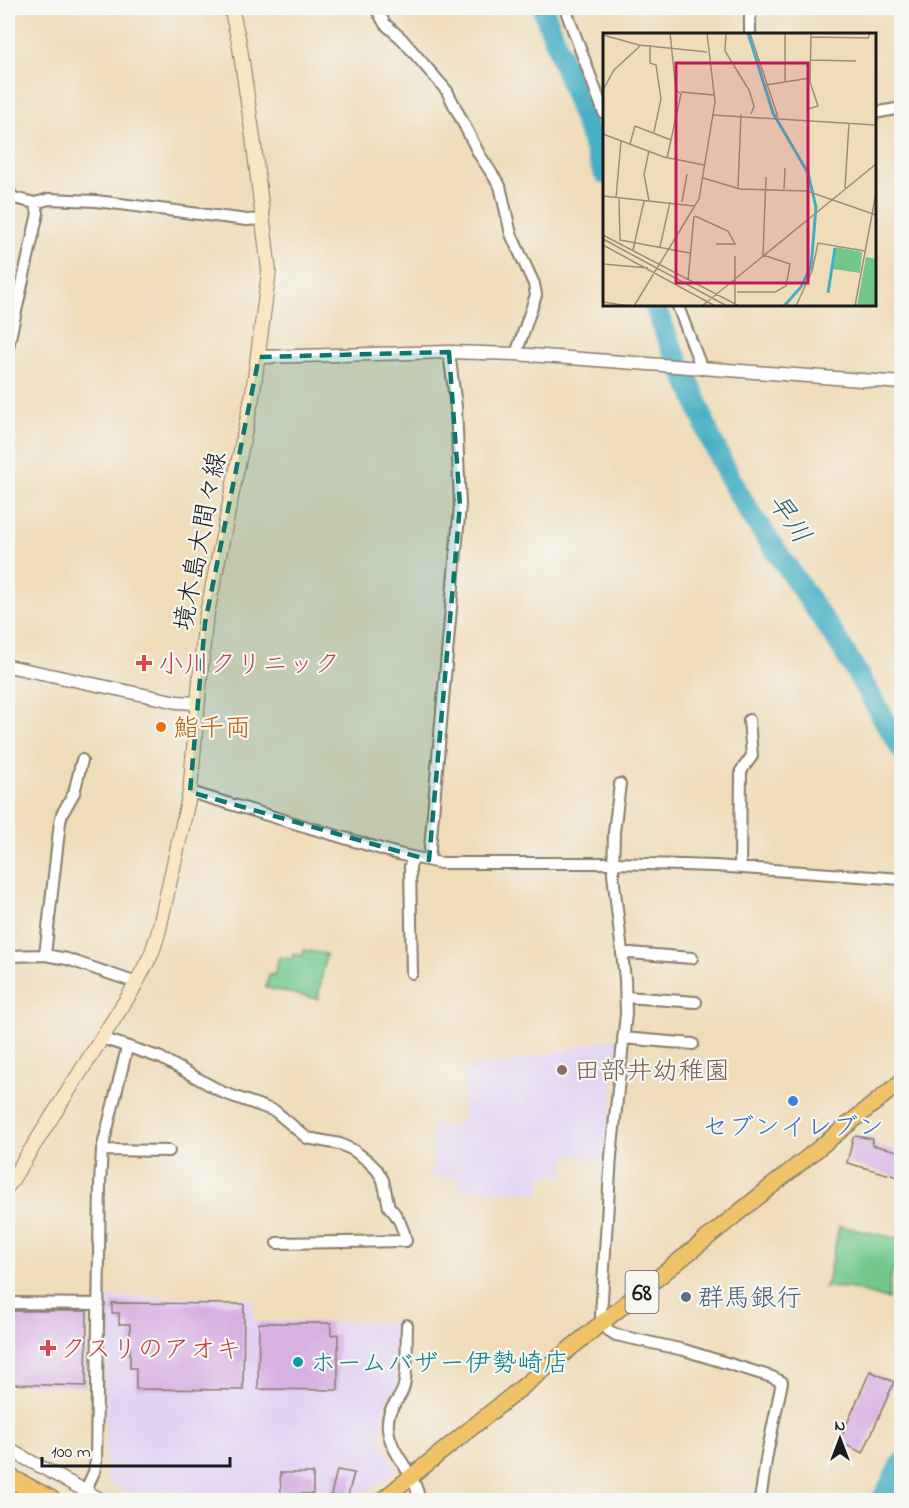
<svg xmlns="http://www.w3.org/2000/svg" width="909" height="1508" font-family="'Indie Flower','Klee One',sans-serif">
	<rect width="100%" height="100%" fill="#f6f6f2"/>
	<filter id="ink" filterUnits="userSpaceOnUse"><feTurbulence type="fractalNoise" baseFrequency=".0167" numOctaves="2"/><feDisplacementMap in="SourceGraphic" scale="12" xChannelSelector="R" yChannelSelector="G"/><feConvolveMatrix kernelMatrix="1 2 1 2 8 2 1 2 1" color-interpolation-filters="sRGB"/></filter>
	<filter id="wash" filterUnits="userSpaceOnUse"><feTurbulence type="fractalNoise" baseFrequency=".008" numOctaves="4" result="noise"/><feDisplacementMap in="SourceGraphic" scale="24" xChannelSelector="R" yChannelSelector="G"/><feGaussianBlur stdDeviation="1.35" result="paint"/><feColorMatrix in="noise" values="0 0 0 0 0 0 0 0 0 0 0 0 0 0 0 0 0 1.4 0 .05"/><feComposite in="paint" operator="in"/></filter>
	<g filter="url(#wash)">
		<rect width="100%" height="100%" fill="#efdcb9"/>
		<path fill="#e3d3f2" d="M618 1037 606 1159 566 1155 564 1176 542 1174 540 1193 460 1189 458 1178 432 1177 433 1126 458 1127 459 1119H463L466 1068 504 1064Z
			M107 1297 253 1298 254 1321 401 1322 397 1387 385 1405 381 1432 383 1446 396 1468 395 1471 355 1500H138L107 1481 105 1430V1298Z"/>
		<path fill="#71c78c" stroke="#467254" stroke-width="1.5" d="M304 950 326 954 318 999 266 988 269 974 274 975 279 957 292 959 293 954 302 956Z
			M839 1226 901 1239C902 1252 895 1261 892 1273 890 1282 889 1291 888 1299L848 1288 824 1287 827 1283Z"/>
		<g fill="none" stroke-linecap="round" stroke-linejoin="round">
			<path stroke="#44afc3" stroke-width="22" d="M543 8 604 173
				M654 304 669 342 694 394 709 435 730 479 748 510 841 646 902 750
				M882 1500 902 1463"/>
		</g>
		<g id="blocks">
			<path fill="#d7b1e2" d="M856 1136 873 1139 872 1145 902 1152V1178L847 1163 853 1138Z
				M112 1303 244 1304 243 1390 136 1389V1368H130V1324H119V1313H112Z
				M10 1311H87L86 1386 9 1384Z
				M259 1323H331V1335L338 1334V1390L258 1389Z
				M870 1371 894 1382 863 1453 839 1442Z
				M337 1470 354 1473 347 1499 331 1495Z
				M280 1473H313V1494H281Z"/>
		</g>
	</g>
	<g filter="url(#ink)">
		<use href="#blocks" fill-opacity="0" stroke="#867c6a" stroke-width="1.5"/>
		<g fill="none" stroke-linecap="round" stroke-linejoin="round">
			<g stroke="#867c6a" stroke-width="14">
				<path id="minor" d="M376 8 385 24 402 39 447 91 479 154 500 186 511 234 534 284 536 295 516 354
					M565 8 604 113
					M750 34V8
					M874 113 902 108
					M8 191 14 198 35 203 38 213 8 347
					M35 203 49 199 96 201 247 220 263 219
					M677 304 702 369
					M620 784 614 832 613 874 625 979 626 1014 611 1156 601 1315 608 1330 616 1335 684 1350 772 1377 782 1382 767 1454 760 1500
					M190 792 398 854 440 863H614L715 866 902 879
					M429 860 460 505 456 407 449 352
					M740 868 741 771 752 756 749 720
					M622 954 630 953 692 958
					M45 955 60 822 62 814 74 793 82 760
					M8 956 45 955 67 959 137 983
					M412 973 410 866 413 858
					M626 997 696 1002
					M102 1038 161 1058 224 1093 275 1111 307 1138 340 1144 353 1150 367 1160 377 1170 383 1180 389 1207C398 1215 404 1230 406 1241L277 1243
					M623 1038 693 1044
					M102 1150 169 1151
					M8 1303 99 1304
					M407 1325C406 1345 408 1367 404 1386 400 1403 386 1406 388 1428 390 1455 417 1474 419 1500
					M81 1500 94 1472 96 1461 100 1184 102 1150 127 1048"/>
			</g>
			<g stroke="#867c6a" stroke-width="15">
				<path id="tertiary" d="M259 357 449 352 516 354 902 383
					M8 666 177 702 198 703
					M8 1449 102 1500"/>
			</g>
			<g stroke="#867c6a" stroke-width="16">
				<path id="secondary" d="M8 1186 133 989 151 955 158 934 190 792 205 623 253 392 269 271 253 137 239 41 231 8"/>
			</g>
			<g stroke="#867c6a" stroke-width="18">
				<path id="primary" d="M382 1500 902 1081"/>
			</g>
			<g stroke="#867c6a" stroke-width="21">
				<path id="motorway" d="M8 1477 51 1500"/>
			</g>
			<use href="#minor" stroke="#fff" stroke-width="10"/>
			<use href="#tertiary" stroke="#fff" stroke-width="12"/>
			<use href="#secondary" stroke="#f9e7c3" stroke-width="14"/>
			<use href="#primary" stroke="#f0c369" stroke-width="15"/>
			<use href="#motorway" stroke="#f0c369" stroke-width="18"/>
		</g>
	</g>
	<path fill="#0f766e" fill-opacity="0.2" stroke="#0f766e" stroke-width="4.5" stroke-dasharray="12 8" stroke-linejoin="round" d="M449 352 460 505 429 860 190 792 205 623 259 357Z"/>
	<g fill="#e0444e" stroke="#f6f6f2" stroke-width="2">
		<path d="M141 654h6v6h6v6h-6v6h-6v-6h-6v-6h6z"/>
		<path d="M45 1339h6v6h6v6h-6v6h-6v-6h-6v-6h6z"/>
	</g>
	<circle fill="#e8710a" stroke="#f6f6f2" stroke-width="2" cx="161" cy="727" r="6"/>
	<circle fill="#8d6e63" stroke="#f6f6f2" stroke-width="2" cx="562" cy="1070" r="6"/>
	<circle fill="#3f7fe0" stroke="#f6f6f2" stroke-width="2" cx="793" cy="1101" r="6"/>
	<circle fill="#5c6f8a" stroke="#f6f6f2" stroke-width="2" cx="686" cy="1297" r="6"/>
	<circle fill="#0f9aa8" stroke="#f6f6f2" stroke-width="2" cx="298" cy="1362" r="6"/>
	<g text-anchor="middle" stroke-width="4.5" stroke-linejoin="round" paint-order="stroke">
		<rect fill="#f6f6f2" stroke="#5d5d5c" stroke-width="1.5" x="625.5" y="1271" width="33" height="42" rx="4.5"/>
		<g font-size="24" font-weight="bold" fill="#1c1c1c">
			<text x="642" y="1300">68</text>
		</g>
		<g font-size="26" fill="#1c1c1c" stroke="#f6f6f2">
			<text transform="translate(199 541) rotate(-79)" y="9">境木島大間々線</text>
		</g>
		<g font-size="26" fill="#be3a42" stroke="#f6f6f2" text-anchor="start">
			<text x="158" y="672">小川クリニック</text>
			<text x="60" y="1357">クスリのアオキ</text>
		</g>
		<g font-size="26" fill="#c56008" stroke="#f6f6f2" text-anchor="start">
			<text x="173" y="736">鮨千両</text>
		</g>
		<g font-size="26" fill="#785e54" stroke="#f6f6f2" text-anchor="start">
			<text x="574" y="1079">田部井幼稚園</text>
		</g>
		<g font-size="26" fill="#366cbe" stroke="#f6f6f2">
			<text x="793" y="1135">セブンイレブン</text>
		</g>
		<g font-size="26" fill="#4e5e75" stroke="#f6f6f2" text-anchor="start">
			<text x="698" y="1306">群馬銀行</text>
		</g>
		<g font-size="26" fill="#0d838f" stroke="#f6f6f2" text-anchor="start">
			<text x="310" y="1371">ホームバザー伊勢崎店</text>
		</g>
		<g font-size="27" font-style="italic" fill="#2e5e67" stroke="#f6f6f2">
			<text transform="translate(790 518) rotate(56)" y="9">早川</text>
		</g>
	</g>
	<g transform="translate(603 33)">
		<rect width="273" height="273" fill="#efdcb9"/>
		<path d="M233 214 259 219 257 240 230 236ZM263 224 273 226V273H254Z" fill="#71c78c"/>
		<path fill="none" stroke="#44afc3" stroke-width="3" d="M145 0 170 80 205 140 213 174 208 234 198 254 181 273M225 260 232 215"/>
		<path fill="none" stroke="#9b8f7a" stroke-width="1.5" d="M123 0 122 18 146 57 151 73 148 81M147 0 175 84M0 2 36 12 104 19M208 4 265 5 267 0M47 12V30L53 32 58 66 51 99M207 27 253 28M182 49V0M163 52 207 45M0 57 11 37 37 13M78 59 111 62M110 82 273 92M205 86V76L215 73 207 49 208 0M0 101 61 124 101 132M27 111 32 93 68 107M46 118 41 141 46 168M64 125 78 61 73 57 67 0M100 145 137 156 204 158 273 182M135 155 138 81M242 155 246 90M181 156 182 135M0 163 91 173M13 165 18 108M16 166 17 208M79 169 84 141M92 183 125 198 132 211H113M0 202 136 273M0 206 124 273M17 207 87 220M0 212 112 273M57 214 67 169M30 217 41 168M0 231 45 235M85 247 91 183M134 259H172L183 253 187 231 160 222 163 144M0 269 26 273M132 271V223M31 273 96 166 112 69 104 0M99 273 273 131M193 273 209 238 215 210 262 218M252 273 273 160"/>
		<path fill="#c2185b" fill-opacity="0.15" stroke="#c2185b" stroke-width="3" d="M73 30H205V250H73Z"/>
		<rect width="273" height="273" fill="none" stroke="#1c1c1c" stroke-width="3"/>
	</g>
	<rect width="909" height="1508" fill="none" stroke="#f6f6f2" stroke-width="30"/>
	<g transform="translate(840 1439)" stroke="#f6f6f2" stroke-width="4.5" paint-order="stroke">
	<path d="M0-4.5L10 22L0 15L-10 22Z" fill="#1c1c1c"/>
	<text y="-9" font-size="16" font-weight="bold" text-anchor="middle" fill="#1c1c1c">N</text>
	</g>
	<path d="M42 1457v9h188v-9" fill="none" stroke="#1c1c1c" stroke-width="3"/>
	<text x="51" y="1457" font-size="18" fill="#1c1c1c" stroke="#f6f6f2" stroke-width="4.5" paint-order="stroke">100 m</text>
</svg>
